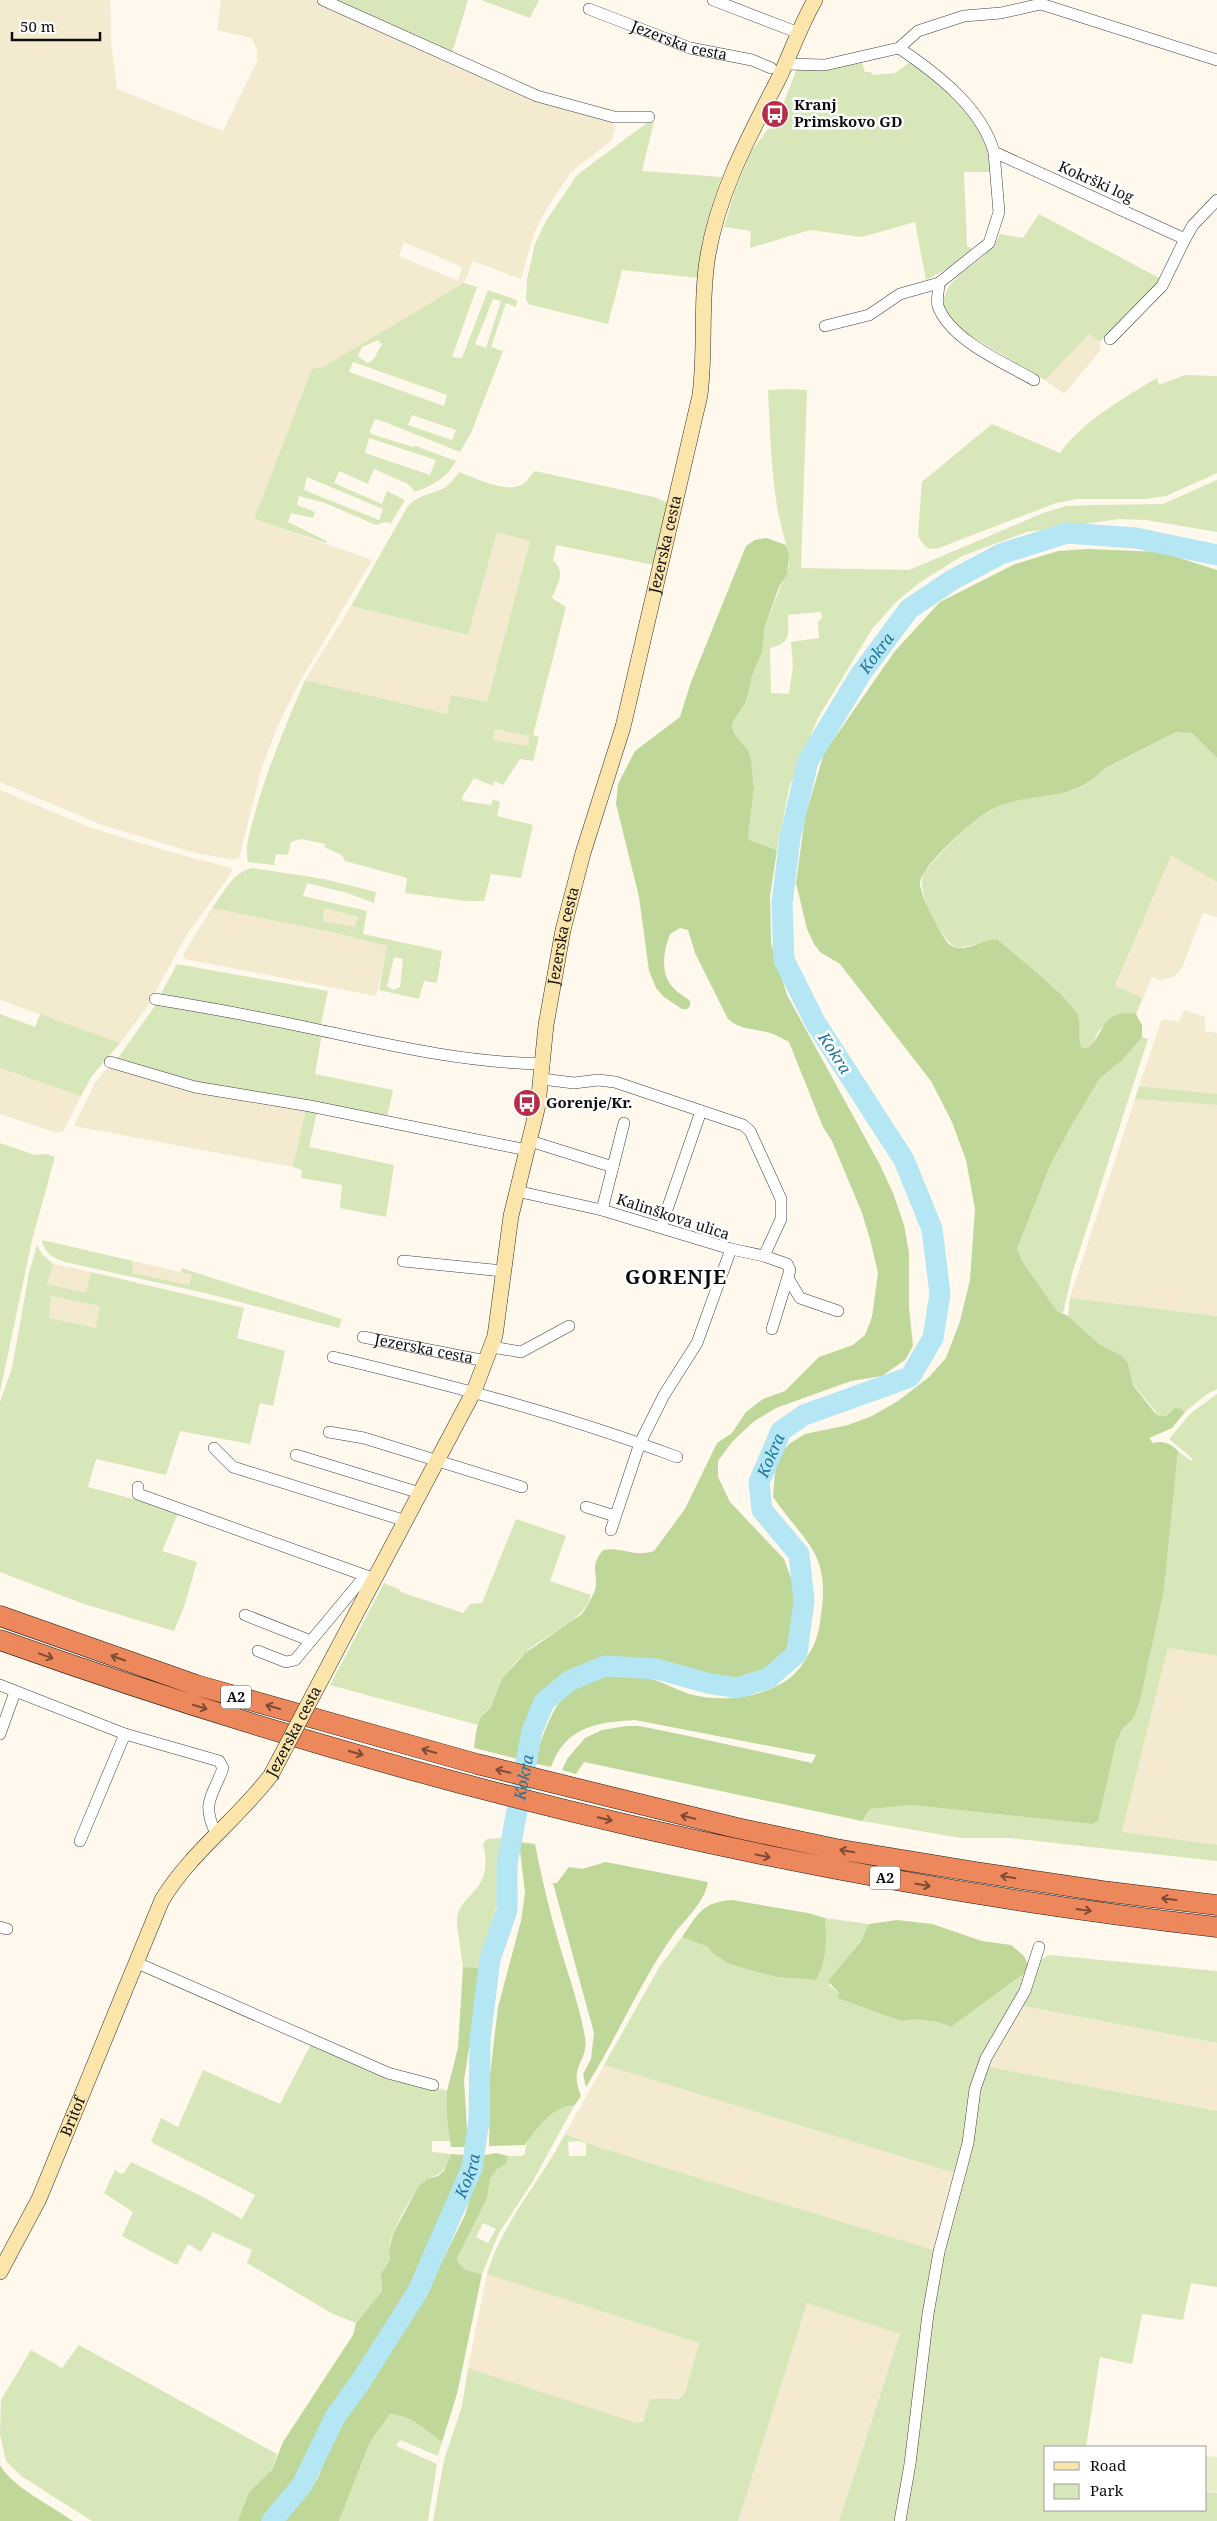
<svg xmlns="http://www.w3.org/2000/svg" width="1217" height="2521" font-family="'Noto Serif',serif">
	<rect width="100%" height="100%" fill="#fef8ed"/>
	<path fill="#f3eacf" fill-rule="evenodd" d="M0 0H110L111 42 117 89 223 131 257 62V49L251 38 217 30 221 0H316L447 58 610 118 615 128 612 140 571 172 547 208 534 233 521 279 473 261 464 283 450 293 323 367 312 370 254 519 372 560 298 685 277 727 262 767 239 858 234 860 196 853 102 825 0 782ZM404 242 462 267 458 281 399 256Z
		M1089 333 1100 341V351L1064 394 1045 380Z
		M497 531 530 541 487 702 447 714 305 680 351 606 468 635Z
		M495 729 529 736 528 746 493 740Z
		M0 790 89 827 163 850 231 868 232 872 186 936 147 1007 120 1043 0 1000Z
		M1171 854 1217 882V917L1203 913 1182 968 1173 977 1161 980 1152 977 1143 998 1115 987Z
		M212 908 332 932 388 946 376 996 185 959 183 954Z
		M324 908 358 917 355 927 323 921Z
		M1184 1010 1205 1017V1031L1217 1033V1094L1139 1086 1162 1019 1179 1022Z
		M111 1067 306 1109 293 1167 74 1126 95 1083 105 1070Z
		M0 1068 81 1096 63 1132 57 1133 0 1114Z
		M1135 1099 1217 1105V1316L1070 1298Z
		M133 1261 193 1275 189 1286 152 1279 132 1273Z
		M53 1264 91 1272 86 1293 46 1284Z
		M51 1296 101 1306 96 1329 49 1318Z
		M1168 1648 1217 1656V1845L1122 1833Z
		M1018 2005 1217 2043V2111L984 2066Z
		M604 2065 958 2174 937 2251 598 2147 565 2134Z
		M487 2274 699 2343 685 2393 637 2423 468 2368Z
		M807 2303 900 2334 839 2521H738Z"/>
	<path fill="#d8e7b9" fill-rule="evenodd" d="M331 0H468L452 53Z
		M481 0H539L530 18Z
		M913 60C936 81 974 109 987 138 991 148 991 161 992 172H964L967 246 971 248 972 255 926 280 915 222 862 237 810 230 750 248 751 231 724 227 735 191 751 152 768 129 774 128 797 68 862 63 865 72H871L872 75 895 73Z
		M648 122H654L642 171 722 177C709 210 700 242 699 278L622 270 608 324 528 304 526 298 527 279 535 244 546 221 577 175Z
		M1039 214 1163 280 1108 336 1100 341 1089 334 1045 380 960 330 943 306C945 270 988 265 1000 234L1023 238Z
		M464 283 477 287 452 357 462 358 488 290 517 300 516 307 506 303 491 347 503 351 471 433 460 452 382 421 375 419 370 431 371 434 413 447 416 446 456 461C446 479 433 485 415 492L408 484 374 469 368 484 339 471 334 483 382 504 387 491 405 500 391 523 385 522 376 525 325 503 299 496 297 505 315 512 313 518 291 513 288 522 327 541 326 543 254 519 312 369 323 367ZM493 299 501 301 486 348 475 344ZM378 340 382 345C376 350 377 361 367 363L358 356 362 347ZM353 362 447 395 444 406 349 372ZM412 415 456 430 452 440 408 425ZM369 438 436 460 430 475 365 453ZM307 477 383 509 379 520 304 490Z
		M1185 375 1217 376V473L1166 496 1145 499H1077L1056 503 939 548 929 549 924 545 918 536 922 482 992 424 1060 453C1082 422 1118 402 1150 382L1157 378 1159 385Z
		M791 389 807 390 801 568 909 570 1043 513 1066 506 1092 505 1163 504 1217 480V532L1146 520 1119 519 1027 532 962 556 919 583 896 602 872 629 818 718 789 788 777 850 751 841 748 837 754 788 751 759 748 750 735 735 732 727 734 720 745 705 748 696 752 676 762 652 765 626 789 566C789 548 780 526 777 506 771 467 770 429 768 390ZM821 612 822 618 818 622 819 638 791 642 793 666 789 694 771 693 770 648C792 643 788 635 788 615Z
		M535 471 654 497 668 503 654 565 556 545 553 560C566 572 558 583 552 598L566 607 533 735 539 737 533 761 520 759 503 785 494 781 493 786 474 778 462 797 463 801 491 805 493 799 500 802 497 816 533 825 521 878 491 874 484 901H465L405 893 407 878 345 861 342 855 324 847 325 844 301 839 291 842 288 855 276 854 274 865 248 862C244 847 251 828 255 813 268 767 286 724 305 680L447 714 451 695 487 702 530 541 497 532 468 635 351 606 405 511C415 495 427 496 442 489 449 486 454 479 459 472 476 478 504 493 521 485 526 483 531 475 535 471ZM495 729 529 736 528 746 493 740Z
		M1183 731 1192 733 1217 758V882L1171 855 1115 986 1143 998 1136 1014C1127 1013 1106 1022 1100 1029 1094 1037 1097 1041 1087 1048H1082L1080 1043V1030L1069 1003 998 940 957 948C939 938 917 894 923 874 943 849 976 814 1007 803 1044 790 1073 803 1105 768L1176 732Z
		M253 868 324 879 376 892 374 903 347 893 307 883 303 896 367 911 363 934 442 951 437 983 424 981 419 999 379 990 387 946 332 932 212 908C223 894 234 870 253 868ZM324 908 358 917 355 927 323 921ZM394 957 403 959 400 987 393 990 387 986Z
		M177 964 328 991 320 1028 159 997Z
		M157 1003 322 1033 315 1074 393 1090 387 1117 218 1089 118 1058Z
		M0 1014 35 1027 40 1014 120 1043 92 1076 81 1096 0 1068Z
		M1142 1037 1148 1039 1072 1274 1063 1313 1057 1311 1024 1264 1017 1249 1050 1166 1070 1128 1100 1078Z
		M1139 1086 1217 1094V1105L1135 1099Z
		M306 1109 317 1112 309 1147 394 1165 386 1217 340 1208 342 1185 301 1178 302 1170 293 1167Z
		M0 1143 35 1155 47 1154 55 1157 32 1240 0 1392Z
		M42 1240 133 1261 132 1273 189 1285 192 1275 181 1272V1268L342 1319 339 1328 209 1294 65 1262C53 1258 44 1253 42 1240Z
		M37 1245 42 1254 53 1264 47 1284 86 1293 91 1272 244 1308 237 1338 285 1351 273 1406 260 1403 250 1444 180 1431 166 1475 96 1459 88 1487 179 1511 162 1551 197 1562 184 1607 174 1631 84 1604 0 1572V1402L12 1368 29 1273ZM51 1296 100 1306 96 1328 49 1318Z
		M1070 1298 1217 1316V1389L1207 1394 1185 1412 1182 1409 1171 1411 1166 1416H1159L1133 1384 1128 1363 1122 1356 1099 1344 1068 1316Z
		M1217 1394V1656L1168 1648 1122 1832 1217 1845V1861L1010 1838H961L862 1821 870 1809 911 1805 1092 1824 1116 1742 1123 1728 1133 1719 1164 1590 1178 1451 1191 1461 1193 1459 1169 1439 1191 1413Z
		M516 1519 566 1536 550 1581 591 1595C585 1621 546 1634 527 1651 507 1669 499 1685 490 1709L484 1712 478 1725 330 1685 384 1583 399 1589 401 1592 463 1613 470 1604 482 1603Z
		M501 1838 500 1889 482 1968 463 1967C462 1957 456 1923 457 1917 460 1903 469 1898 477 1888 487 1875 487 1859 483 1844L487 1839Z
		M825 1918 869 1924C861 1948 838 1962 829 1985L839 1993 901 2021C916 2018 937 2020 951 2027L1030 1969 1027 1980 991 2041 958 2174 604 2065 660 1966 682 1937 708 1947 712 1953 729 1964 776 1977 816 1980C827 1961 827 1940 825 1918Z
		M1049 1955 1217 1971V2043L1018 2005C1025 1990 1033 1961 1049 1955Z
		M311 2044 447 2091V2119L451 2141H432V2152L451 2154C442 2182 435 2170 420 2186 410 2197 390 2234 389 2249 389 2253 390 2256 390 2261 382 2269 381 2279 382 2291L356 2323 333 2314 247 2263 252 2250 213 2232 201 2252 188 2244 177 2265 122 2236 133 2212 104 2193 115 2170 121 2174 124 2173 131 2162 201 2196 242 2219 255 2195 151 2142 161 2118 178 2127 203 2070 280 2104Z
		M984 2066 1217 2111V2287L1191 2283 1183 2320 1142 2314 1132 2364 1100 2357 1086 2447H1046V2510H1206V2491L1217 2493V2521H903L929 2326Z
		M567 2105 574 2106 533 2181 499 2233 482 2274C471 2271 460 2271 457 2258L490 2179 497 2169 506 2164 508 2156H522L525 2154C524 2135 550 2111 567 2105ZM483 2223 496 2229 488 2243 476 2237Z
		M565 2134 598 2147 937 2251 898 2521H839L900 2334 807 2303 738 2521H433L444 2460 462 2406 468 2368 637 2423 643 2421 650 2399H678L685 2393 699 2343 487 2274C502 2222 541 2181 565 2134ZM579 2141 586 2143V2156H569L568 2142Z
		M79 2345 277 2454 272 2470 249 2492 238 2521H92L21 2476 6 2461 0 2434 1 2400 31 2350 62 2368Z
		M390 2414C409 2414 427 2431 442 2442L438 2456 400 2440 396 2446 437 2464 428 2521H339L370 2442Z"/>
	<path fill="#bfd799" d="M766 538 786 545 789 556 787 574 779 587 765 626 762 652 752 676 748 695 745 704 734 720 732 727 735 735 748 750 751 759 754 788 748 837 751 841 777 850 770 896 771 943 787 995 880 1165 893 1193 904 1225 909 1253V1307L913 1346 905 1360 882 1376 851 1381 776 1408 753 1422 732 1442 718 1461V1477L730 1502 784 1559 796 1592 787 1648 778 1663 755 1675 740 1678 674 1671 630 1657H606L577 1667 560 1676 539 1698 526 1720 518 1759 474 1748C476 1735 476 1716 490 1709L502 1679 525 1653 582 1614C586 1608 596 1592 596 1585 596 1567 591 1566 603 1550 622 1546 634 1558 654 1551L685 1509 717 1443 732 1433 746 1412 763 1399 785 1391 819 1357 853 1345 865 1335 872 1317 878 1273 870 1239 862 1213 832 1141 823 1127 789 1042C783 1039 777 1035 770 1033 754 1028 742 1031 728 1019L695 953 688 930 680 928 670 934C664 949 660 972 671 985 675 991 684 996 690 1001V1006L687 1009H682L664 997 656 988 649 971 639 897 616 804 618 784 635 751 680 717 691 682 746 546 755 540Z
		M1088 549 1161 552 1217 570V758L1192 733 1176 732 1105 768C1070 806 1032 789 993 809 976 817 920 866 920 884 921 897 940 933 948 943 962 957 982 938 998 940 1015 955 1069 997 1077 1014 1082 1025 1077 1038 1082 1048H1087C1106 1035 1099 1009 1136 1014L1142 1025V1037L1121 1061 1100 1078 1070 1128 1050 1166 1017 1249 1024 1264 1057 1311 1068 1316 1099 1344 1122 1356 1128 1363 1133 1385 1154 1412 1159 1416H1166L1175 1408 1182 1409 1185 1412 1172 1428 1149 1438 1153 1443C1164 1440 1171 1444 1178 1451L1164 1590 1140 1700 1133 1719 1123 1728 1116 1742 1098 1821 1092 1824 911 1805 870 1809 862 1821 584 1762 576 1774 562 1770 567 1759 585 1738 602 1730 627 1726H639L684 1735 812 1763 816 1755 635 1720C597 1722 565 1727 551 1767L533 1763C542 1740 554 1696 577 1685 598 1675 625 1670 647 1677 662 1682 675 1689 689 1694 722 1703 764 1698 791 1677 801 1669 807 1657 813 1647 818 1637 820 1624 821 1614 831 1553 804 1542 773 1497L776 1459 789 1444 805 1434 848 1425 872 1416 898 1401 929 1377 946 1358 960 1321 970 1280 975 1209 966 1160 952 1122 931 1081 840 964 820 952 814 944 807 929 796 883 805 817 824 753 895 651 940 602 1015 564 1058 551Z
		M519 1842 535 1844C540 1870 546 1896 553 1922 563 1961 578 1998 585 2037 589 2063 568 2063 581 2096L574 2106C555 2103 535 2130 525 2145L489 2146 490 2075 498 2007 521 1921 525 1893Z
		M606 1862 708 1882C705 1900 689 1916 677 1930 641 1979 618 2036 586 2087L583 2074 591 2059 594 2033 553 1883H557L569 1867 582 1869Z
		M732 1900 808 1913 825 1918C827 1940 827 1961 816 1980L776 1977 729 1964 712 1953 708 1947 682 1937C698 1914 702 1902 732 1900Z
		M897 1920 932 1924 982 1941 1011 1945 1024 1956 1030 1969 951 2027C937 2020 916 2018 901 2021L838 1998 839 1993 828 1981 861 1941 869 1924Z
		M463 1967 482 1968 464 2080 468 2147H451L447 2119V2091L458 2048Z
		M496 2153 508 2156 506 2164 497 2169 490 2179 487 2198 457 2258C460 2271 471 2271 482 2274L457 2394 442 2442C427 2431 409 2414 390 2414L370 2442 339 2521H285L300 2494 312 2486 318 2478 341 2415 372 2378 426 2294 465 2215 476 2176 481 2166 480 2156Z
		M451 2154 465 2155 464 2172 433 2232 397 2313 354 2382 313 2442 296 2480 283 2492 265 2521H238L249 2492 272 2470 283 2442 353 2335 356 2323 382 2291 381 2274 390 2260 389 2249 394 2232 418 2187 427 2179 438 2176 444 2171Z
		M0 2465C12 2487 52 2506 73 2521H0Z"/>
	<path fill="#e8eeca" d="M1206 2456 1217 2457V2492L1206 2490Z"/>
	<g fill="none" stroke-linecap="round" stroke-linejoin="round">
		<path stroke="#b4e6f3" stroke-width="21" id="s1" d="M272 2521 302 2485 335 2417 361 2381 418 2291 472 2168 479 2120 480 2039 490 1959 507 1910V1864L532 1731 544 1702 569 1681 605 1666 657 1669 707 1683 737 1688 769 1678 797 1653 804 1601 799 1554 762 1510 759 1482 781 1431 804 1415 910 1377 933 1338 940 1294 932 1229 904 1160 815 1022 784 960 782 903 790 838 808 761 860 675 909 609 952 580 1001 554 1067 533 1136 538 1217 555"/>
		<g stroke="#404040" stroke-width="12">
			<g id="street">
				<path d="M323 0 537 96 614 117H649"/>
				<path d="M713 0 799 33"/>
				<path id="s2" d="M589 9 690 48 752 60 771 68"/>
				<path d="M899 48C936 73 981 107 994 152L1185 239 1193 225 1217 200"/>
				<path d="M785 64 825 65 899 48 918 31 964 16 1001 13 1041 4 1217 60"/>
				<path d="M994 152 999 212 989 243 939 283C939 290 936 300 938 306 950 340 1005 363 1034 380"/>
				<path d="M825 326 869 315 900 294 939 283"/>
				<path d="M1110 339 1162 286 1185 239"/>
				<path d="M155 999C210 1008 264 1018 319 1030 393 1046 467 1063 544 1064"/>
				<path d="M110 1062 195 1087 310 1106 527 1150"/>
				<path d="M542 1079 574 1083 598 1080 615 1082 743 1125 750 1131 781 1199V1219L764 1256"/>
				<path d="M530 1141 613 1167"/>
				<path d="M516 1191 602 1210 731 1249 697 1343 664 1395 640 1443 611 1530"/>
				<path d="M602 1210 624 1123"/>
				<path d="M661 1227 701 1111"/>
				<path d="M731 1249 764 1256 787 1264 790 1270 772 1329"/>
				<path d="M403 1261 503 1271"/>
				<path d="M788 1278 800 1298 838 1311"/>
				<path id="s3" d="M363 1337 486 1361"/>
				<path d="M492 1347 521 1352 569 1326"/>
				<path d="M333 1357C450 1385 565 1415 677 1457"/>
				<path d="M329 1432 364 1438 522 1487"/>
				<path d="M214 1448 233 1467 406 1521"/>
				<path d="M296 1455 420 1493"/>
				<path d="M138 1487V1494L375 1579"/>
				<path d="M586 1507 615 1516"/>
				<path d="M245 1615 311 1641"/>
				<path d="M258 1651 286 1662 295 1660 365 1576"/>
				<path d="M0 1685 125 1734 219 1761 223 1768C212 1798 201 1802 216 1834"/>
				<path d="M0 1734 15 1692"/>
				<path d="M80 1841 125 1734"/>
				<path d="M0 1927 7 1929"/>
				<path d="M135 1962 388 2073 433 2085"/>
				<path d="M900 2521 910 2464 928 2314 939 2252 968 2143 975 2089 986 2058 1025 1991 1039 1947"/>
			</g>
		</g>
		<g stroke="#2f2f2f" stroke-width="16">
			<g id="secondary">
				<path id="s4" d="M322 1678 474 1391 495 1336 511 1216 538 1105 546 1025 563 930 583 853 623 727 700 395C706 348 700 300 708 255 719 190 751 133 780 76 792 50 801 24 815 0"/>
				<path id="s5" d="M0 2272 39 2199 162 1900C191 1852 237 1820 271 1775"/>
			</g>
		</g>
		<g stroke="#1e1e1e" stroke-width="21">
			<path id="highway" d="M0 1616 196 1685 477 1764 737 1828 836 1849 976 1872 1102 1891 1217 1905
				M0 1640C393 1780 802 1880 1217 1927"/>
		</g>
		<use href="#street" stroke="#fff" stroke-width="11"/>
		<use href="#secondary" stroke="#fbe5ab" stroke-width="15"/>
		<use href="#highway" stroke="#ed875c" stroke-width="20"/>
		<g stroke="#2f2f2f" stroke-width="16" stroke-linecap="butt">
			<g id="secondary-bridge">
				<path id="s6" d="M271 1775 322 1678"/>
			</g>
		</g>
		<use href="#secondary-bridge" stroke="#fbe5ab" stroke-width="15"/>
	</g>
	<defs><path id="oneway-shaft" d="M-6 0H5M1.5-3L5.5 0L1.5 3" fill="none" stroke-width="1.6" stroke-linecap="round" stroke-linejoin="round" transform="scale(1.25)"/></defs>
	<g stroke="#7d4a34">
		<use href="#oneway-shaft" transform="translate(46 1656) rotate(20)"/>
		<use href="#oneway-shaft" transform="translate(118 1658) rotate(-161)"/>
		<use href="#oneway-shaft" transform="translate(200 1707) rotate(17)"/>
		<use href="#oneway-shaft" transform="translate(273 1707) rotate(-164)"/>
		<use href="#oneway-shaft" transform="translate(429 1751) rotate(-165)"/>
		<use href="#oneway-shaft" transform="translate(356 1753) rotate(16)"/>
		<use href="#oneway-shaft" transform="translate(503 1771) rotate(-166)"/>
		<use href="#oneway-shaft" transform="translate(688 1817) rotate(-166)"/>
		<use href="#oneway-shaft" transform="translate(605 1819) rotate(14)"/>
		<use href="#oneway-shaft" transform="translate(847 1851) rotate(-171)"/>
		<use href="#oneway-shaft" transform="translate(763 1856) rotate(11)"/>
		<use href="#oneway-shaft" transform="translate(1008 1877) rotate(-171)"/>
		<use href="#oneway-shaft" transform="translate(923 1885) rotate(9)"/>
		<use href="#oneway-shaft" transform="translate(1169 1899) rotate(-173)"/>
		<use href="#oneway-shaft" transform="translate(1084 1910) rotate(8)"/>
	</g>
	<defs>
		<g id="bus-disc" transform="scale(1.4375)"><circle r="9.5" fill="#b62c49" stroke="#fff"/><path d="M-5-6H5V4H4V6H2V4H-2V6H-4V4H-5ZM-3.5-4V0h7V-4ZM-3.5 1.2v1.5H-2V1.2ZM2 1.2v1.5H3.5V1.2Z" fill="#fff"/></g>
	</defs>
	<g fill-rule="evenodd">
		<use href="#bus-disc" x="775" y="114"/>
		<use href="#bus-disc" x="527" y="1103"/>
	</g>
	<g text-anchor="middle" stroke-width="5" stroke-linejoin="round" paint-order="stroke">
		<g fill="#fff" stroke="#565656" stroke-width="1">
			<rect x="221" y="1685.5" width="30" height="23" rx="4"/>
			<rect x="870" y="1866.5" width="30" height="23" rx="4"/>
		</g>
		<g font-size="14" font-weight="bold" fill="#0d0d0d">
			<text x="236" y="1702">A2</text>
			<text x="885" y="1883">A2</text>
		</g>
		<g font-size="15" fill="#0d0d0d" stroke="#fff">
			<text dy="5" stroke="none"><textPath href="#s2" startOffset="96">Jezerska cesta</textPath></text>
			<text transform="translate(1096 182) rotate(24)" y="5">Kokrški log</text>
			<text dy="5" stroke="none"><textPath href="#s4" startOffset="1195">Jezerska cesta</textPath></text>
			<text dy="5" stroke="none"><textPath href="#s4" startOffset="790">Jezerska cesta</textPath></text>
			<text transform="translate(673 1217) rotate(18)" y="5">Kalinškova ulica</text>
			<text dy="5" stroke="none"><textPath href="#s3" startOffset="62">Jezerska cesta</textPath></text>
			<text dy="5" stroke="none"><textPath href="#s6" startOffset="49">Jezerska cesta</textPath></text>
			<text dy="5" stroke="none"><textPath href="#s5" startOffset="172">Britof</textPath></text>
		</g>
		<g font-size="15" font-weight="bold" fill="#0d0d0d" stroke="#fff" text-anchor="start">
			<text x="794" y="110">Kranj<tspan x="794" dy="17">Primskovo GD</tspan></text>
			<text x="546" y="1108">Gorenje/Kr.</text>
		</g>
		<g font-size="16" font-style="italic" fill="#1c7698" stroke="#fff">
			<text dy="6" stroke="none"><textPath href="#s1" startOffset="2334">Kokra</textPath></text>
			<text transform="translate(835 1053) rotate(57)" y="6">Kokra</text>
			<text dy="6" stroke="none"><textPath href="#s1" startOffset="1374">Kokra</textPath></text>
			<text dy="6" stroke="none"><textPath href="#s1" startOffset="804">Kokra</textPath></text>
			<text dy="6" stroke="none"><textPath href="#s1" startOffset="399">Kokra</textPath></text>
		</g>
		<g font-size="20" font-weight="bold" letter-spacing="1" fill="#0d0d0d" stroke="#fff">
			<text x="676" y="1284">GORENJE</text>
		</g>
	</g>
	<rect x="1044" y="2446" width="162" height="65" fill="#ffffff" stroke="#9e9e9e"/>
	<rect x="1054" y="2462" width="25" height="8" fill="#fbe5ab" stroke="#9e9e9e"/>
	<text x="1090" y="2471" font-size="15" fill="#0d0d0d">Road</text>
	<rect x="1054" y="2484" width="25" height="15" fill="#d8e7b9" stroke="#9e9e9e"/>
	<text x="1090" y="2496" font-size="15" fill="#0d0d0d">Park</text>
	<path d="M12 32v8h88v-8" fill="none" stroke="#0d0d0d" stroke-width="2.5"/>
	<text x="20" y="32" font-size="15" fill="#0d0d0d" stroke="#ffffff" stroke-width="4" paint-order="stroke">50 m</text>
</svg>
